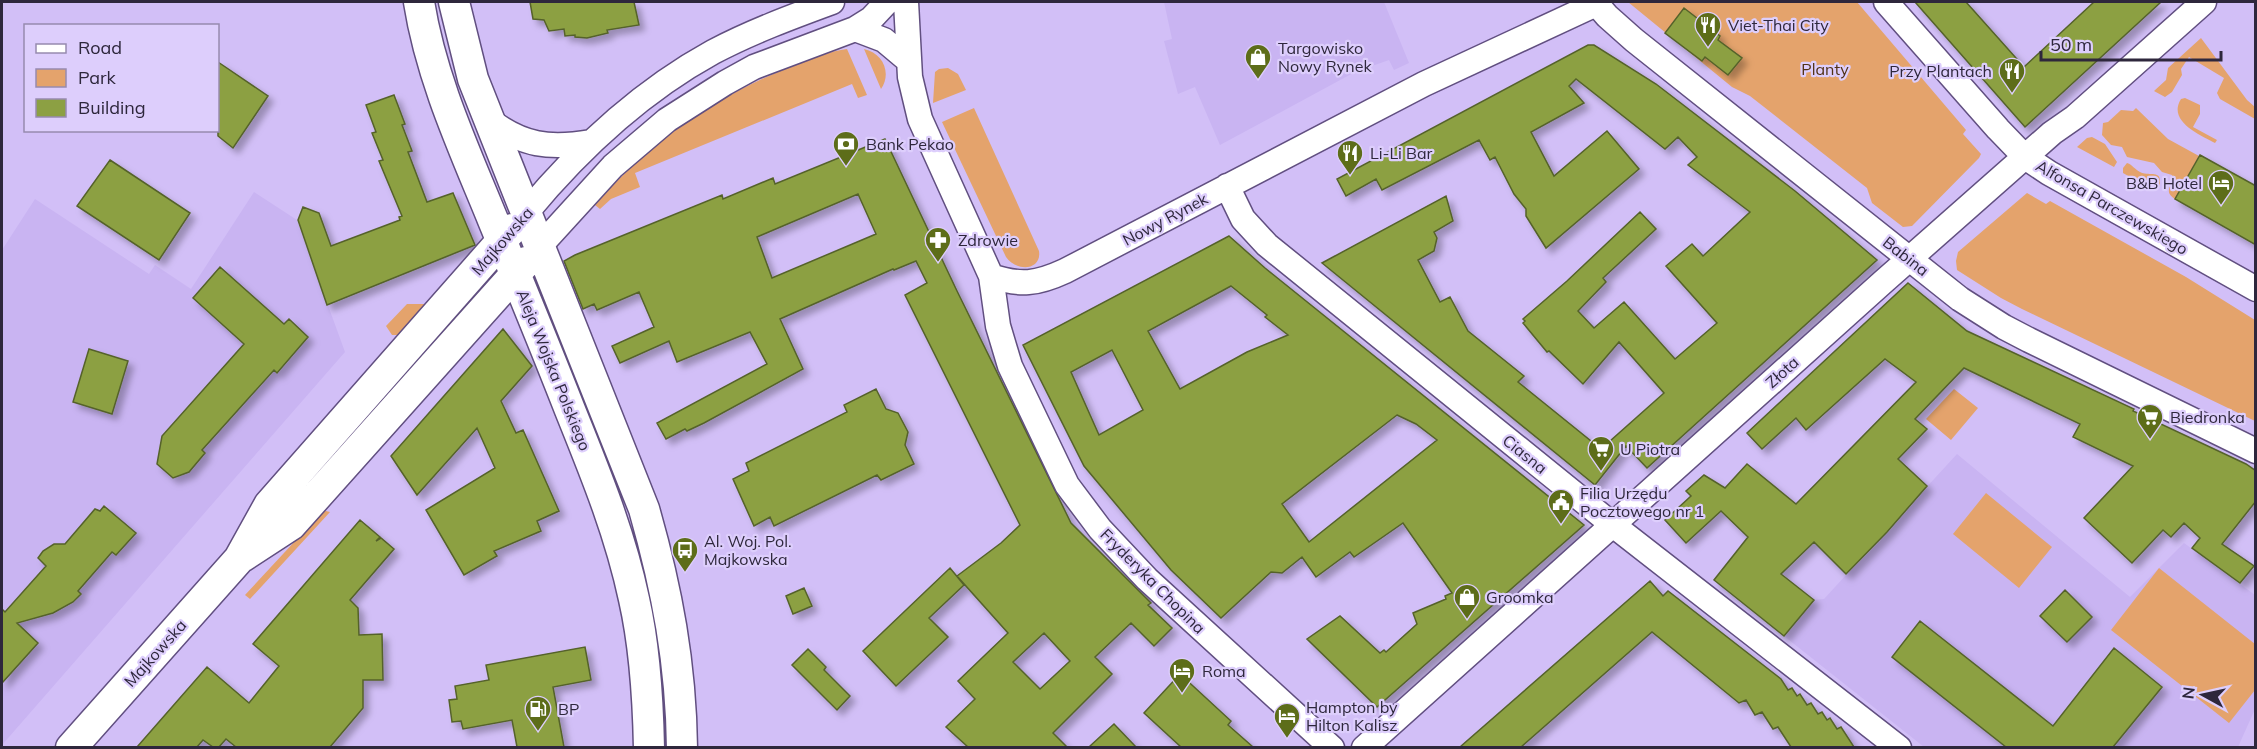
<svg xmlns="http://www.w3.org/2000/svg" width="2257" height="749" font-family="Mulish,sans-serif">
	<defs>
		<filter id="shadow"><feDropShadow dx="5.5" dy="5.5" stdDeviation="3" flood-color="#0004"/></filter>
	</defs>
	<rect width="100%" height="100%" fill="#d2bff7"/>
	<path fill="#c9b4f2" d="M1164 2H1384L1409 63 1394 70 1389 60 1355 72 1220 145 1195 87 1178 94 1164 41 1172 39Z
		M254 192 297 220 345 352 2 745V250L35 199 149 274 155 265 191 289Z
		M1957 454 2130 597 2184 543 2255 595V709L2238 747H1924L1784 636 1814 600 1824 599Z"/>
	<path fill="#e4a36c" d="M1628 2H1857L1966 130 1963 134 1981 154 1979 158 1912 226 1903 227 1872 203 1867 188 1750 96 1732 87Z
		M2201 38 2247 100 2255 107V119L2220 99 2217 93 2224 78 2189 57 2181 69 2182 75 2172 92 2165 97 2154 91 2166 80 2168 68Z
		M847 49 867 95 858 98 852 84 635 173 640 187 611 199 600 209 595 205C650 142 720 92 799 64 814 58 831 51 847 49Z
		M864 49C883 53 892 73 881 89Z
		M948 68 958 74 966 90 933 103 935 72 939 69Z
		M2185 98 2200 105V114L2193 127 2217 140 2215 143C2200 135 2167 121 2181 99Z
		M974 108 1039 251C1042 271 1016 272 1006 257L942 122Z
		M2136 108 2168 139 2199 156 2175 199C2162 191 2174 186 2172 175L2162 172 2154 163 2127 157 2122 147 2111 145 2102 135 2103 123 2108 122 2121 110 2133 111Z
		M2092 137 2105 144 2117 162 2114 167 2077 147 2087 138Z
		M2127 163C2133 165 2134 169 2140 172 2149 177 2164 168 2159 187L2153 190 2123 173V168Z
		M2027 193 2046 204 2050 201 2186 277 2255 320V421L2022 309 2001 298 1957 270 1956 261 1958 252Z
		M407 304H428L399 335H392L386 326Z
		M1954 389 1978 408 1951 440 1926 419Z
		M1986 493 2052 547 2019 588 1953 534Z
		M326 511 330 512 250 599 245 595 322 512Z
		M2159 568 2255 644V690L2229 723 2111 630Z"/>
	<path fill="#8ca043" stroke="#55622a" stroke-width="1.5" fill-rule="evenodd" filter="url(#shadow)" d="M530 2H634L639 25 607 30 608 33 587 38 575 37V35L565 36 564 29 549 31 544 20 533 19Z
		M1915 2H1966L2024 67 2094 2H2161L2025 127Z
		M1684 8 1720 36 1718 40 1742 58 1728 75 1705 57 1702 61 1665 33Z
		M1588 45H1594L1656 84 1795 191 1877 260 1647 468 1626 446 1595 485 1322 263 1446 196 1453 221 1434 232 1437 238 1434 251 1418 260 1440 302 1450 297 1468 331 1524 376 1518 382 1601 449 1664 393 1619 342 1583 384 1549 351 1547 352 1523 323 1525 321 1523 319 1567 281 1640 212 1656 229 1603 278 1606 282 1578 311 1594 328 1624 302 1675 359 1717 323 1666 266 1692 244 1703 256 1750 212 1688 165 1697 157 1678 137 1665 149 1576 79 1569 86 1584 103 1531 132 1554 176 1607 131 1639 169 1546 248 1526 216V209L1514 194 1495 157 1490 160 1479 140 1382 190 1376 179 1346 196 1337 179Z
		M218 62 268 96 233 148 218 136Z
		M394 95 405 124 402 125 412 151 408 152 427 202 453 193 475 245 327 305 298 220 303 207 319 213 331 246 400 220 399 217 402 216 379 161 383 160 372 133 376 132 366 105Z
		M885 139 957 291 1071 523 1151 603 1148 605 1172 628 1154 646 1131 623 1095 657 1112 674 1053 733 1067 747H968L946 727 975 699 958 681 1008 633 957 576 1001 543 1020 525 905 295 927 283 916 261 894 270 893 269 780 319 803 369 704 423 687 431 685 429 666 439 657 423 767 364 750 332 677 362 669 341 620 363 612 346 654 327 639 292 597 310 594 304 583 309 564 261 575 255 722 195 723 199 773 178 775 184ZM858 194 876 234 772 278 757 237ZM1044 633 1070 661 1040 689 1013 662Z
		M2200 155 2256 186V245L2175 199Z
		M110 160 190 213 159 260 77 206Z
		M1229 236 1265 268 1584 525 1377 707 1307 639 1340 616 1380 653 1384 650 1386 652 1417 624 1413 613 1446 599 1445 596 1452 593 1403 523 1354 557 1350 552 1316 577 1302 557 1282 573 1271 572 1221 618 1171 570 1084 466 1023 345ZM1231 286 1267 315 1265 317 1288 335 1247 352 1180 389 1148 331ZM1112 350 1143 410 1099 435 1071 372ZM1397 415 1416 424 1437 440 1309 542 1282 504Z
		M220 267 284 324 289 319 308 337 277 373 274 370 202 450 205 453 189 472 173 478 157 464 162 436 244 344 193 298Z
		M1908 283 1967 331 2134 409 2133 411 2246 464 2256 471V501L2222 544 2254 566 2240 583 2192 548 2200 538 2184 523 2171 537 2163 530 2132 563 2084 518 2133 466 2073 437 2080 424 1964 368 1915 419 1927 429 1898 459 1927 486 1887 532 1846 574 1814 542 1781 574 1814 600 1784 636 1714 580 1748 537 1721 511 1686 543 1665 520 1691 496 1686 491 1704 475 1725 488 1747 464 1796 504 1916 382 1885 359 1806 430 1796 418 1762 449 1747 433Z
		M503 329 532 366 501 401 516 433 523 430 559 511 537 521 541 531 494 551 497 556 464 575 426 510 495 468 477 428 417 495 391 456Z
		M89 349 128 361 112 414 73 402Z
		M876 389 886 409 898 413 908 432 905 445 914 464 881 480 877 475 774 526 770 517 754 526 733 479 749 471 746 463 847 412 844 405Z
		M104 506 136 533 116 555 112 552 78 591 81 594 73 602 53 613 17 623 38 643 2 683V609L5 612 46 566 38 558 43 551 54 544H65L95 509 100 511Z
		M360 520 380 537 376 541 381 538 394 549 350 600 358 608 359 635 382 634 383 680H363V708L330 747H236L226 739 219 747H213L203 740 197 747H137L207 667 249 703 279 666 253 644Z
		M950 568 964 585 929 618 948 637 896 686 863 651Z
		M1650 581 1663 596 1668 591 1781 679 1788 690 1792 688 1797 696 1800 694 1807 705 1811 703 1818 714 1822 712 1827 720 1830 718 1837 729 1841 727 1854 747H1791L1778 727 1773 729 1762 712 1755 715 1746 700 1739 703 1652 632 1521 747H1460Z
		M804 588 812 606 793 614 786 596Z
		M2065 590 2092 617 2067 642 2040 616Z
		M1920 621 2053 726 2114 648 2162 687 2113 747H2006L1892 657Z
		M585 647 591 680 553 687 564 747H517L512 720 463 729 461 721 452 722 449 700 457 699 455 686 489 680 486 665Z
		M808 649 826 667 824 670 850 696 837 710 792 665Z
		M1180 674 1231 721 1228 725 1253 747H1181L1144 713Z
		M1114 724 1136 747H1089Z"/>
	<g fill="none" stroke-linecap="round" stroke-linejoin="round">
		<g stroke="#614f80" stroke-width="27">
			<path id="minor" d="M906 2 910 77 920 119 991 276 998 326 1010 366 1067 485 1100 529 1147 579 1332 748
				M1595 2 1607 16 1634 40 1960 299 2004 327 2029 340 2256 451
				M1886 2 1998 129 2025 157 2049 173 2256 289
				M855 29 884 40 909 61
				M488 119C522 146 550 149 591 142
				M1227 186 1243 219 1267 245 1613 525 1899 748
				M526 213C579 149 640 92 713 52 751 32 791 17 832 2
				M540 246 613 166 667 120 725 83 754 67 855 29 871 19 887 2
				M991 276C1020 286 1037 284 1065 271L1424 84 1596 4
				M1364 748 1883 282 2052 133 2075 117 2204 2"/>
		</g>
		<g stroke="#614f80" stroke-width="33">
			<path id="major" d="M419 2C431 78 464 149 493 220 519 283 545 346 570 410 595 472 620 533 634 599 645 647 648 698 649 748
				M454 2 473 79 644 509C667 589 681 664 682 748
				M242 557 291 525 526 262
				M71 748 239 559 269 505 512 229"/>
		</g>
		<use href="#minor" stroke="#fff" stroke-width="24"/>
		<use href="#major" stroke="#fff" stroke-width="30"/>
	</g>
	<defs>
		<g id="restaurant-pin" transform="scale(1.35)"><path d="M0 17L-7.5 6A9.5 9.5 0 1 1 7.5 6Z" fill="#5d6d19" stroke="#ddcefc"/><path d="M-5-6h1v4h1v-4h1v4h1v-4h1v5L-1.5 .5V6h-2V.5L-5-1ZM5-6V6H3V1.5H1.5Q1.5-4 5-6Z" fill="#fff"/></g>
		<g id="shop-pin" transform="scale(1.35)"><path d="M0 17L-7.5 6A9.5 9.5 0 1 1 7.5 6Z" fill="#5d6d19" stroke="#ddcefc"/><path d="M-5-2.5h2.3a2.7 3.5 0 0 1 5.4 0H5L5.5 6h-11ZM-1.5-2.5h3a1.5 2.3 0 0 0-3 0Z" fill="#fff"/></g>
		<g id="bank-pin" transform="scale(1.35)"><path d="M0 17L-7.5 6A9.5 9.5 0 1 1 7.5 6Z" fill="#5d6d19" stroke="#ddcefc"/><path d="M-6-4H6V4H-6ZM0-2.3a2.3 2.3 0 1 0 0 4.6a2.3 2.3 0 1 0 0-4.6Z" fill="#fff"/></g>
		<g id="hotel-pin" transform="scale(1.35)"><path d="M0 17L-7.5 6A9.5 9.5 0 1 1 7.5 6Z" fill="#5d6d19" stroke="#ddcefc"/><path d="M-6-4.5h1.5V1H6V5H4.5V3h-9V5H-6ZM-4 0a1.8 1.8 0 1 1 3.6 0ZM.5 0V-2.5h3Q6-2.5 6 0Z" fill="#fff"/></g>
		<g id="pharmacy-pin" transform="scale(1.35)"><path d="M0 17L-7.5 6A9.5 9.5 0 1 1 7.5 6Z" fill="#5d6d19" stroke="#ddcefc"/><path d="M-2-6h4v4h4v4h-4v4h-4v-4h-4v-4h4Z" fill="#fff"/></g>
		<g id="supermarket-pin" transform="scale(1.35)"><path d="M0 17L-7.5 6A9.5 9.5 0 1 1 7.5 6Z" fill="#5d6d19" stroke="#ddcefc"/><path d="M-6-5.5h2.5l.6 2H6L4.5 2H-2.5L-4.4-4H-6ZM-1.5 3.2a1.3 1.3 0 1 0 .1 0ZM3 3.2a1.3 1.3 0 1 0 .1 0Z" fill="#fff"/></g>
		<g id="civic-pin" transform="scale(1.35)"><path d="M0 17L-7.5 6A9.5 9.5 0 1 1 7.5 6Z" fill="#5d6d19" stroke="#ddcefc"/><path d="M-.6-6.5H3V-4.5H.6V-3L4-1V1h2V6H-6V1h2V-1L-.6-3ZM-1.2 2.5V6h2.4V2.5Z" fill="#fff"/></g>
		<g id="bus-pin" transform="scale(1.35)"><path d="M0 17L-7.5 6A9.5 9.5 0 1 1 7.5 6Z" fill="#5d6d19" stroke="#ddcefc"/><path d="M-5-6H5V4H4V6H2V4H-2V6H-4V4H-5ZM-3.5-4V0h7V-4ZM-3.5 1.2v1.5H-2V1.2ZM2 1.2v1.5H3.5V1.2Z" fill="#fff"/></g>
		<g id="fuel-pin" transform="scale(1.35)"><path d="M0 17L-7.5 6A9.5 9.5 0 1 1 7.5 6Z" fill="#5d6d19" stroke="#ddcefc"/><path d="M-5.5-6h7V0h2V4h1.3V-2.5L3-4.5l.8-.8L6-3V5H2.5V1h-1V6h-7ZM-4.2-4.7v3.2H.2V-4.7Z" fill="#fff"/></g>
	</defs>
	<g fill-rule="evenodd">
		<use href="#restaurant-pin" x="1708" y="25"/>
		<use href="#shop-pin" x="1258" y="57"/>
		<use href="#restaurant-pin" x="2012" y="71"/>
		<use href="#bank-pin" x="846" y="144"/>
		<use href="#restaurant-pin" x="1350" y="153"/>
		<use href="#hotel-pin" x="2221" y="183"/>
		<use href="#pharmacy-pin" x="938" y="240"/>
		<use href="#supermarket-pin" x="2150" y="417"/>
		<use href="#supermarket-pin" x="1601" y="449"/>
		<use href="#civic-pin" x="1561" y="502"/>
		<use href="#bus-pin" x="685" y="550"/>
		<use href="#shop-pin" x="1467" y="597"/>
		<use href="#hotel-pin" x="1182" y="671"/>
		<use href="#fuel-pin" x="538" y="709"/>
		<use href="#hotel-pin" x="1287" y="716"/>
	</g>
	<g text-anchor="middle" stroke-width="4.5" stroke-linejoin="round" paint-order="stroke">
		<g font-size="16" fill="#2e273c" stroke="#ddcefc" text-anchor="start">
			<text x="1728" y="31">Viet-Thai City</text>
			<text x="1278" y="54">Targowisko<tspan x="1278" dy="18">Nowy Rynek</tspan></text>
			<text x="1992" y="77" text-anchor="end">Przy Plantach</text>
			<text x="866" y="150">Bank Pekao</text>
			<text x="1370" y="159">Li-Li Bar</text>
			<text x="2202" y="189" text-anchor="end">B&amp;B Hotel</text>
			<text x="958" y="246">Zdrowie</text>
			<text x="2170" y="423">Biedronka</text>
			<text x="1620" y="455">U Piotra</text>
			<text x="1580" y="499">Filia Urzędu<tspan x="1580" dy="18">Pocztowego nr 1</tspan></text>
			<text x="704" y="547">Al. Woj. Pol.<tspan x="704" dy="18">Majkowska</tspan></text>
			<text x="1486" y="603">Groomka</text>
			<text x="1202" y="677">Roma</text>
			<text x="1306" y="713">Hampton by<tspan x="1306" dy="18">Hilton Kalisz</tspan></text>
			<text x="558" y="715">BP</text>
		</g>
		<g font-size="16" fill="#503116" stroke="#ddcefc">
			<text x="1825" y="75">Planty</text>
		</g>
		<g font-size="16" fill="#2e273c" stroke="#ddcefc">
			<text transform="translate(2112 207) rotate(30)" y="6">Alfonsa Parczewskiego</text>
			<text transform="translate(1165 219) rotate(-28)" y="6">Nowy Rynek</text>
			<text transform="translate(502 241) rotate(-49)" y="6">Majkowska</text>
			<text transform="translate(1906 256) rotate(38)" y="6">Babina</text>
			<text transform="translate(554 370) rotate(68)" y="6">Aleja Wojska Polskiego</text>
			<text transform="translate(1782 372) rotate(-42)" y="6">Złota</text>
			<text transform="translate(1525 454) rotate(39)" y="6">Ciasna</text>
			<text transform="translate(1153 581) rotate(45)" y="6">Fryderyka Chopina</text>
			<text transform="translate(155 653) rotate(-48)" y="6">Majkowska</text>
		</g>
	</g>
	<rect width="2257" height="749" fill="none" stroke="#2e273c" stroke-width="6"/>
	<rect x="24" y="24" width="195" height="108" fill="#ddcefc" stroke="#978baf" stroke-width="1.5"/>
	<rect x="36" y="44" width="30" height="9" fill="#ffffff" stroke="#978baf" stroke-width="1.5"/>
	<text x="78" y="54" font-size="18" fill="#2e273c">Road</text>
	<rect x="36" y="69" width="30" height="18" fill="#e4a36c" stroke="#978baf" stroke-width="1.5"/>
	<text x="78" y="84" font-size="18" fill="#2e273c">Park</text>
	<rect x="36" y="99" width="30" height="18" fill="#8ca043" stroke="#978baf" stroke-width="1.5"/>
	<text x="78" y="114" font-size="18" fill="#2e273c">Building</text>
	<g transform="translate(2203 695) rotate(278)" stroke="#ddcefc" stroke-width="4.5" paint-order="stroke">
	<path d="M0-4.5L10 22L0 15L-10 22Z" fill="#2e273c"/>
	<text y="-9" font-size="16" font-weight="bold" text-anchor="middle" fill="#2e273c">N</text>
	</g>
	<path d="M2041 51v9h180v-9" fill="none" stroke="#2e273c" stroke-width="3"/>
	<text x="2050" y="51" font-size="18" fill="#2e273c" stroke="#ddcefc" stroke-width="4.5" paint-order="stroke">50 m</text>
</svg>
